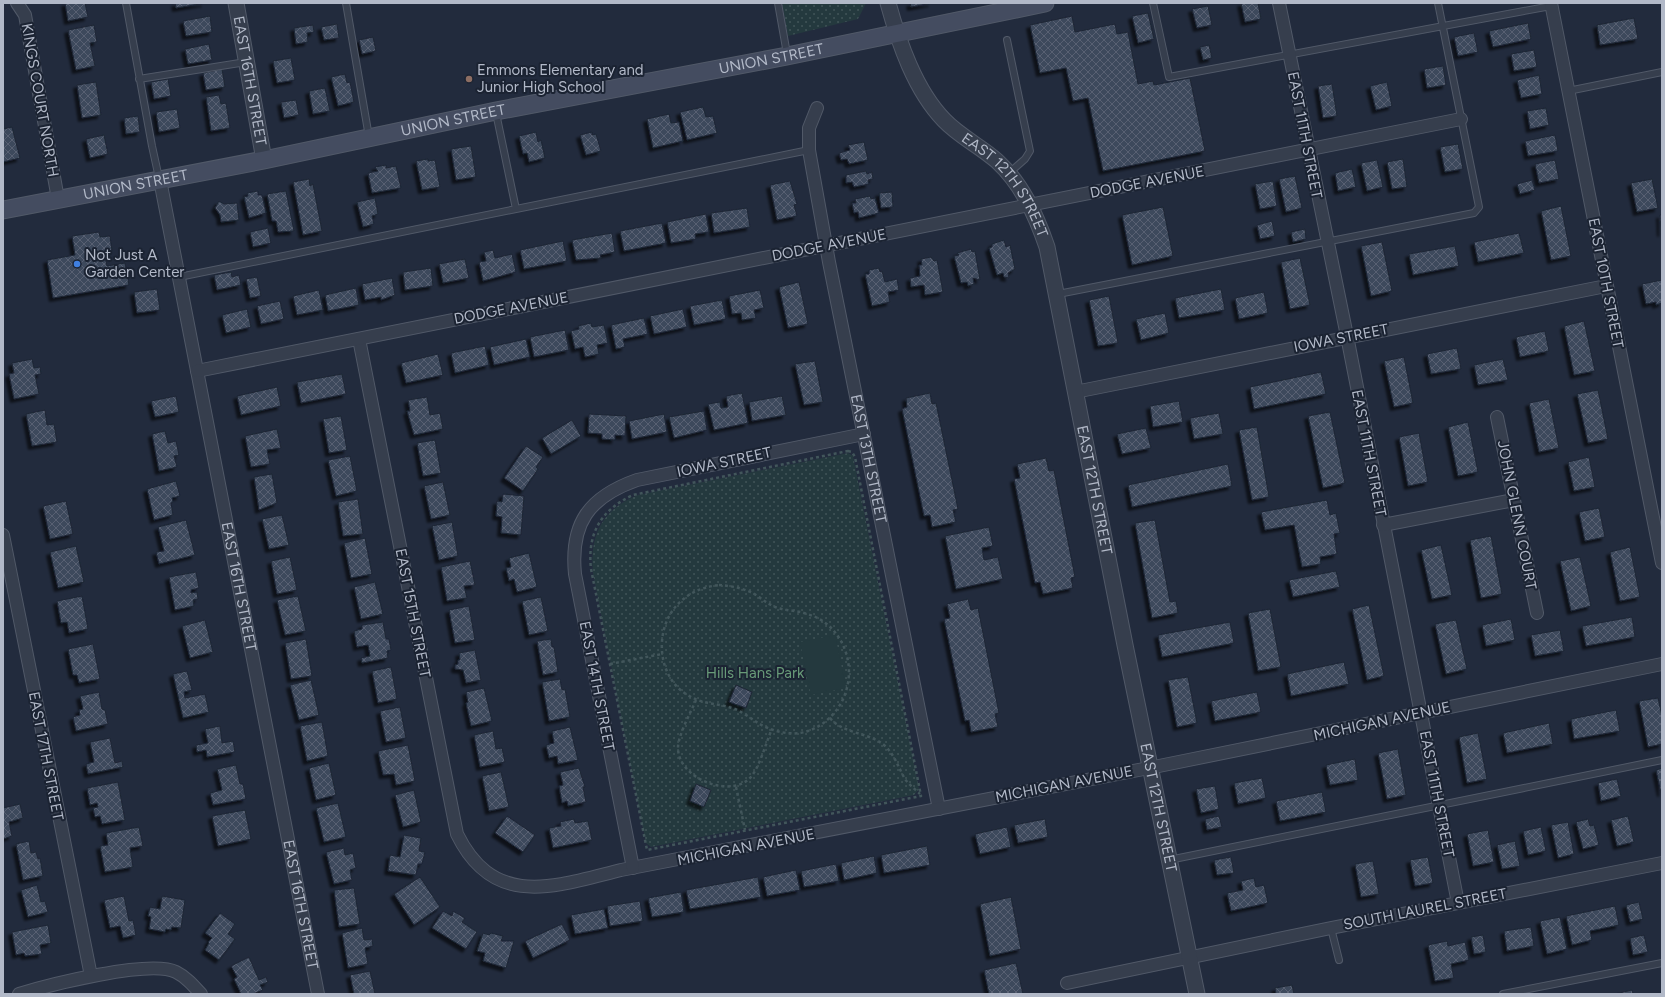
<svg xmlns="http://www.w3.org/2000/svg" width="1665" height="997" font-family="Figtree,sans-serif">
	<defs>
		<pattern id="green-dots" width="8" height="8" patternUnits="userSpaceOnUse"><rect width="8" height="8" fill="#24393e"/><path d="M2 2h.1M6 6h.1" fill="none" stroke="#415458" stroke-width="1.8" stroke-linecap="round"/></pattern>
		<pattern id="building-cross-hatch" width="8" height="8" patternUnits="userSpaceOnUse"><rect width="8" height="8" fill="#3e495c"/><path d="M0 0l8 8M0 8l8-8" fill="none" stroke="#586172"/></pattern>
		<filter id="shadow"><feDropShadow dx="-3.5" dy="3.5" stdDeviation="1" flood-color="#0009"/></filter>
	</defs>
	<rect width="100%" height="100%" fill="#222b3d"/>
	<path fill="url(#green-dots)" d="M782 3H866L858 19 788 36Z
		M848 453 853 456 919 789 914 795 651 847 646 843 593 573C589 536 602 509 638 495Z"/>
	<path fill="#24393e" d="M835 635 846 688 811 695 800 642Z"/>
	<path fill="url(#building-cross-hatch)" stroke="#1d2534" filter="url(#shadow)" d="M65 3H85L88 17 68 21Z
		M175 3H205L176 8Z
		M910 3H932L911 7Z
		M1241 3H1258L1261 19 1245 22Z
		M1208 6 1212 25 1197 28 1192 9Z
		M1148 13 1154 39 1138 43 1132 16Z
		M210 16 212 32 186 36 183 21Z
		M1072 16 1075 32 1115 24 1117 34 1128 32 1138 84 1153 81 1154 85 1190 78 1205 151 1103 171 1088 98 1073 101 1066 68 1040 73 1030 25Z
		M1634 18 1638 39 1600 45 1597 25Z
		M1528 23 1531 39 1493 47 1489 31Z
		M337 24 339 38 324 40 321 27Z
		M94 25 97 42 90 43 95 66 76 70 68 30Z
		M313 25 314 32 307 33 308 42 296 44 294 28Z
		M1474 33 1478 52 1458 56 1454 37Z
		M373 37 376 51 362 54 359 40Z
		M209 44 212 60 188 64 185 49Z
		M1209 45 1212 58 1203 60 1200 47Z
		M1534 50 1537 67 1514 71 1511 54Z
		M291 58 295 80 277 83 273 61Z
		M1443 66 1446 85 1427 88 1424 69Z
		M222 69 225 87 206 90 203 73Z
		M345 74 347 83 350 82 354 102 338 106 331 77Z
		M1539 75 1542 94 1521 98 1517 80Z
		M168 79 171 96 154 99 151 82Z
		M96 82 101 115 82 118 77 85Z
		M1387 82 1392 106 1376 110 1370 86Z
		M1332 84 1337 116 1323 118 1318 86Z
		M325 88 330 111 313 114 309 91Z
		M219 95 221 104 226 103 230 128 211 131 206 97Z
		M296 100 299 115 284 118 281 102Z
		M703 107 706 117 713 116 717 133 687 140 680 112Z
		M1546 108 1549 125 1530 129 1527 111Z
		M177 109 180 128 159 132 156 112Z
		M669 114 671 123 679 122 683 141 653 148 647 119Z
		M138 116 140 132 126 134 124 118Z
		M12 127 20 158 3 162V129Z
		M536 132 538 142 541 140 545 158 529 162 527 153 523 154 519 136Z
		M592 132V135L596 134 601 151 586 155 580 135Z
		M104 135 108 154 90 158 86 139Z
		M1555 135 1558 151 1528 156 1525 141Z
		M864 142 868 160 849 164 847 159 841 160 839 153 850 150 848 145Z
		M1458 144 1463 169 1445 172 1440 147Z
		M471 146 476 177 456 180 451 149Z
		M428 159V161L435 160 440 187 422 190 416 161Z
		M1403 159 1407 187 1392 189 1387 162Z
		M1377 160 1383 187 1367 191 1361 163Z
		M1555 160 1559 179 1539 183 1535 164Z
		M386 165V168L396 166 401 188 372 193 368 173 378 171 375 167Z
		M1352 169 1356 187 1338 191 1335 173Z
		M866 171 867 174 872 172 873 179 868 180 869 184 854 187 852 182 846 183V175Z
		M1295 176 1302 208 1286 212 1279 179Z
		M309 179 310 186 313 184 322 231 303 235 293 182Z
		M1652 179 1658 208 1637 212 1631 183Z
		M1532 180 1535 190 1520 194 1517 184Z
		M790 181 797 204 794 205 797 216 777 220 770 185Z
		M1273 181 1277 206 1260 209 1255 184Z
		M258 191V195H262L266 213 249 218 244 197 248 196 247 193Z
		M286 191 294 231 278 232 276 221H272L267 194Z
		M892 192 893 207 881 208 879 193Z
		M870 196 871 199 875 198 879 213 859 218 858 212 854 213 852 203H856L855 199Z
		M375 198 378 214 372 216 374 224 363 227 357 202Z
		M219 201 224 204 237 203 239 220 221 222 220 215 215 208Z
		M1561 206 1571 256 1551 260 1541 211Z
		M1163 207 1173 256 1132 265 1122 215Z
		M747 208 750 227 714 233 711 213Z
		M706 214 709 232 695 234 696 239 671 243 667 222Z
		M1660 215H1662V233H1661Z
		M1272 221 1275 236 1260 239 1257 225Z
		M662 223 666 243 624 251 620 231Z
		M268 228 271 243 253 247 250 232Z
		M1305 229 1306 239 1293 242 1291 232Z
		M99 232 100 237 110 236 112 251 104 252 107 266 125 263 129 285 53 298 47 260 75 255 72 236Z
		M612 233 615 252 600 255 601 258 576 260 572 240Z
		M1519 233 1524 253 1478 262 1474 242Z
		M1004 240 1006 247 1010 245 1015 269 1008 273 1009 278 1004 277 1003 273 997 275 989 248 992 247V244Z
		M563 241 567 261 524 269 520 250Z
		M1382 242 1392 291 1371 296 1361 246Z
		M1455 246 1459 266 1413 275 1409 254Z
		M971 249 972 252 975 251 980 280 973 278 974 284 968 286 967 282 961 283 954 256 959 255 957 253Z
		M493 250 495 258 512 254 516 272 483 281 479 262 486 261 484 252Z
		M931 257 934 261 937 260 943 292 925 295 924 285 911 287 910 278 920 276 919 265H922L921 259Z
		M1300 258 1310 305 1290 309 1281 262Z
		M465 259 469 278 443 283 439 264Z
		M431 268 433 286 405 290 403 272Z
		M879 268 880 272 882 271 885 282 897 279 899 290 888 292 890 302 872 306 865 274H869V270Z
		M231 272 232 277 239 275 241 285 217 290 214 275Z
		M257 277 261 296 250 298 246 279Z
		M392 278 395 295 381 300V297L365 300 362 284Z
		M1662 280V303L1656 305V302L1646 304 1642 284Z
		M799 282 808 324 788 328 779 287Z
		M356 288 359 305 328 311 325 295Z
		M157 289 160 310 137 313 134 292Z
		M1221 289 1225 310 1179 318 1175 298Z
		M319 290 323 310 297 315 293 296Z
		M760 290 764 308 754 310 756 318 742 320 741 313 732 314 729 296Z
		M1264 292 1268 313 1239 319 1235 298Z
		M1109 296 1118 343 1098 346 1089 300Z
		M722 300 726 319 694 325 690 306Z
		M280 301 284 319 261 324 257 306Z
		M247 309 251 327 226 333 222 315Z
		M683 309 687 327 654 334 650 316Z
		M1165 313 1169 333 1141 340 1136 319Z
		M644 318 648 334 623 339 625 347 616 349 611 325Z
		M1584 321 1595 371 1574 375 1564 326Z
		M591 323 592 327 604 325 608 343 597 345 599 354 585 357 583 347 575 349 571 331 579 329 578 326Z
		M565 330 569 350 534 357 530 337Z
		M1545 331 1549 351 1520 357 1516 337Z
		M526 339 530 357 494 365 490 347Z
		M485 346 489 365 455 373 451 353Z
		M1457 348 1461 369 1431 374 1427 354Z
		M438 354 443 375 406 383 401 363Z
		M1404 357 1413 403 1394 407 1384 361Z
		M32 359 34 368 40 367 41 374 35 375 39 394 14 399 9 374 14 373 12 363Z
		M1503 359 1508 380 1478 385 1474 365Z
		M815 361 823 402 804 405 795 364Z
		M1321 372 1326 394 1254 409 1250 387Z
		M342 374 346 394 301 403 297 382Z
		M277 387 281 406 241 415 237 396Z
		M1598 390 1608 439 1588 443 1577 394Z
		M742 393 748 423 714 430 708 404 720 402 721 408 728 407 726 396Z
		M930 393 932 404 936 403 958 509 953 510 956 522 932 527 930 515 924 516 902 409 907 407 906 398Z
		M176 396 179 412 155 417 151 401Z
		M782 396 786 415 752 421 749 402Z
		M427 397 430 415 440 413 443 429 414 435 407 411H410L408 400Z
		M1549 399 1559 448 1539 452 1529 403Z
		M1179 401 1183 422 1153 427 1150 406Z
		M45 410 47 425 54 424 57 442 32 446 26 414Z
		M704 411 707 430 674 438 669 417Z
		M1330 412 1345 483 1323 488 1308 416Z
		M1219 413 1223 434 1194 439 1190 418Z
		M589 414 626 416 625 436 615 435V440L602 439V434L588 433Z
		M664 414 667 432 632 439 629 421Z
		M341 416 347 450 329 453 323 419Z
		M572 420 581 436 551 454 542 438Z
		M1468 422 1478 472 1458 476 1448 427Z
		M1257 427 1269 497 1252 500 1239 430Z
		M1146 428 1151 448 1122 454 1117 434Z
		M277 429 281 448 267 450 270 464 251 467 245 436Z
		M165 431 168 443 176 441 179 455 174 456 177 467 159 471 152 434Z
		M1419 433 1428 482 1408 486 1399 437Z
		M435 440 441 473 423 476 417 443Z
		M526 446 543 457 536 467 538 469 523 491 504 478Z
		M350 456 357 491 336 496 328 460Z
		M1589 457 1595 487 1574 491 1568 462Z
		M1046 458 1049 471 1054 470 1075 577 1071 578 1073 588 1043 594 1040 582 1035 583 1014 479 1020 478 1017 464Z
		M1228 464 1232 486 1132 507 1128 485Z
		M272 474 277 503 259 510 254 477Z
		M176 481 180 496 172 498 173 502 171 503 173 515 154 520 147 489Z
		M443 482 450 515 431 519 424 486Z
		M503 494 524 496 521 535 501 533 502 517 496 516 497 501 502 502Z
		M358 499 363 534 343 536 338 502Z
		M1327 500 1330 515 1336 513 1340 533 1334 534 1337 554 1320 557 1321 564 1302 567 1294 525 1265 530 1261 512Z
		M66 501 73 534 50 539 43 506Z
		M1599 508 1605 537 1585 541 1579 512Z
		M282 515 289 545 269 549 262 519Z
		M186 520 195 555 159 564 156 552 164 551 158 527Z
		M1155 520 1170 602 1176 601 1178 613 1152 618 1135 523Z
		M452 522 458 556 439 560 432 526Z
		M989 527 993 546 982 548 984 560 998 557 1003 579 956 589 945 536Z
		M1491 536 1502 594 1481 598 1470 540Z
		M365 538 372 574 351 578 344 543Z
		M1441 545 1452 595 1432 599 1421 550Z
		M76 546 84 582 58 588 50 552Z
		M1630 547 1640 597 1620 601 1610 552Z
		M529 553 537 587 517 592 514 579 509 581 506 568 511 567 509 558Z
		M290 557 297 590 277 594 271 561Z
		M1580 557 1591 606 1571 611 1560 561Z
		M470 561 475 585 464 586 467 598 447 601 441 567Z
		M1336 571 1340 587 1293 597 1289 580Z
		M196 572 199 588 191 590V593L197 592 198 599 193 600 194 606 175 610 169 577Z
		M375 582 383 614 361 619 354 587Z
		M82 596 88 629 69 633 67 622 61 623 57 601Z
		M298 596 306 631 285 635 277 600Z
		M541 597 548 631 529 635 522 601Z
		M968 599 971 610 978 608 999 713 995 714 998 727 971 732 969 720 965 721 944 619 950 618 947 604Z
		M1369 605 1384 676 1367 680 1352 609Z
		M469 606 475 640 455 643 449 610Z
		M1270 609 1281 667 1258 671 1248 613Z
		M1632 617 1635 637 1586 646 1582 626Z
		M1511 619 1515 640 1486 646 1482 625Z
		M205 620 213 652 190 658 182 626Z
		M1456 620 1467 669 1446 674 1435 624Z
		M383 622 386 639H389L391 650 387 651 388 658 362 663 361 658 370 656 368 645 357 647 354 631 362 629V625Z
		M1230 622 1234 643 1162 657 1158 635Z
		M1560 630 1564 651 1535 656 1531 635Z
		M306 639 312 676 291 679 285 643Z
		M551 639 552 647H554L558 672 543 675 537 641Z
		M93 644 100 679 79 683 77 675H73L68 649Z
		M475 650 481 680 466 683 463 670 455 669V665L458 664V660H460L459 653Z
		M1344 662 1349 684 1291 696 1287 674Z
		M391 667 397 699 378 703 372 671Z
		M187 671 192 690 184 692 185 698 205 694 209 712 183 718 173 674Z
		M1188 677 1197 723 1177 727 1168 680Z
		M560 679 562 690 565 689 570 717 549 721 542 682Z
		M311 680 319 715 299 720 290 685Z
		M736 685 752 692 746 708 729 702Z
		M484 688 492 721 471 726 466 703 468 702 466 692Z
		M99 692 102 709 105 710 108 724 76 731 73 717 80 715 79 710 83 709 80 696Z
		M1257 692 1261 712 1215 721 1211 701Z
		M1658 698 1662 716V744L1648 747 1639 701Z
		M400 707 406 738 386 742 380 711Z
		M1616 710 1620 731 1574 739 1571 719Z
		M322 722 328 756 307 761 300 726Z
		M1549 723 1553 744 1507 753 1503 733Z
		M220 726 222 743 233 741 235 752 207 757 206 750 197 752 196 745 208 743 205 729Z
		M570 727 578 760 558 764 557 756 549 758 546 745 554 743 552 731Z
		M493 731 496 749 502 748 505 762 480 767 474 735Z
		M1478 733 1487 779 1467 783 1459 737Z
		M110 738 115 763 122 761 123 767 88 774 86 764 94 762 90 742Z
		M408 745 415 781 396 785 394 774 383 775 378 751Z
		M1398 749 1406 795 1387 799 1378 753Z
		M1355 759 1358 780 1330 785 1326 765Z
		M329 763 336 795 316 800 309 768Z
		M236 765 240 784H243L246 799 213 805 210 793 222 790 217 769Z
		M579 768 585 787H583L586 802 568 806 567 801 562 803 559 786 563 785 560 772Z
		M1662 768V793H1661L1656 770Z
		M501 772 509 807 489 811 482 776Z
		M1262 778 1266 798 1238 804 1234 783Z
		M1617 779 1621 796 1601 801 1598 783Z
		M118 782 125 820 102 824 100 816 95 817 93 808 98 807 97 803 90 805 87 788Z
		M696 784 711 790 704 807 690 801Z
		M1215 786 1219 809 1201 813 1196 789Z
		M414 790 421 822 403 827 395 795Z
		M1322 792 1326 812 1280 821 1276 801Z
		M338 803 346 837 324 842 316 808Z
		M20 804 23 818 9 822 12 836 3 839V808Z
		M245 810 251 839 218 846 212 816Z
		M507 816 535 835 523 852 495 833Z
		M1219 816 1222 827 1207 830 1205 819Z
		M1628 816 1634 842 1617 846 1611 820Z
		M574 819 575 823 588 821 592 840 553 848 549 828 561 826 560 822Z
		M1045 819 1048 837 1018 843 1014 825Z
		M1588 819 1590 826 1594 825 1599 845 1583 849 1576 822Z
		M1568 822 1574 854 1558 858 1551 825Z
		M139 827 143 846 130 848 133 867 105 872 100 846 108 845 106 833Z
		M1007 827 1011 847 980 854 975 834Z
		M1541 827 1546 851 1528 855 1523 831Z
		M1488 830 1494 862 1473 866 1467 834Z
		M404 835 421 838 419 851 425 852 422 864H418L416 875 388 871 390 855 400 857Z
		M29 841 31 853 36 852 38 859 40 858 43 876 23 880 16 844Z
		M1515 841 1520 866 1502 869 1497 845Z
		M927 846 930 865 884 873 881 855Z
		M344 848 345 855 353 853 356 868 350 870 352 880 334 884 326 852Z
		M874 856 877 873 844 880 841 863Z
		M1231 857 1234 873 1217 875 1214 860Z
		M1428 857 1433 883 1415 886 1410 860Z
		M1373 861 1379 894 1361 897 1355 864Z
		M836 864 839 881 804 887 801 871Z
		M796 870 800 890 767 896 763 877Z
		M420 877 440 907 414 925 394 894Z
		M758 877 761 897 690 909 686 890Z
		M1254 878 1256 887 1264 885 1268 903 1231 911 1227 893 1243 890 1241 881Z
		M37 885 41 902 45 901 48 912 28 917 21 890Z
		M354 888 360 924 339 927 334 890Z
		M681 892 684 912 652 917 648 898Z
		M124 896 129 921 133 920 136 935 123 938 120 926 110 928 104 900Z
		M162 896 185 900 181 928 172 927 171 930 166 929 165 932 149 929 151 917 148 916 150 907 160 909Z
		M1011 897 1021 949 990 956 980 904Z
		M640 901 643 921 610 926 607 906Z
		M1639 902 1643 919 1630 922 1626 905Z
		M1615 906 1619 925 1590 931 1592 940 1572 945 1566 916Z
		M604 909 608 928 575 934 571 915Z
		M443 911 452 916 453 911 465 918 462 922 477 932 466 949 432 928Z
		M220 913 235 924 228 934 235 939 219 960 205 950 209 943 208 942 212 938 205 933Z
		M1560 917 1567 949 1547 954 1540 921Z
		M562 924 570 940 533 958 525 941Z
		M48 925 51 943 40 945 42 954 25 956 24 953 16 955 12 932Z
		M1531 927 1534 946 1507 951 1504 931Z
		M362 928 364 940 372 939 373 946 365 948 368 964 348 968 342 933Z
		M483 933 489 935 491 933 503 936 501 941H514L506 968 483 961 485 953 477 951Z
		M1483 935 1486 952 1474 954 1471 937Z
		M1644 935 1648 952 1633 955 1630 938Z
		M1447 941 1448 946 1465 942 1469 960 1451 964 1454 978 1435 981 1428 945Z
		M249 957 259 980 266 977 268 982 260 985 263 990 253 994H241L234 979 237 977 231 966Z
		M1016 963 1023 994H989L984 970Z
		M370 971 375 994H354L350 975Z
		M1292 985 1294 994H1276L1275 988Z
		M1632 990 1633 994H1615Z"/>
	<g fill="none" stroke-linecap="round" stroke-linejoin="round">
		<g stroke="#515968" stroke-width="8">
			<path id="service" d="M126 3 152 146 159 178
				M346 3 369 137
				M778 3 787 54
				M1153 3 1169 77 1551 6
				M1007 40 1030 151 1025 159 1009 173
				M139 79 246 62
				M1568 91 1662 72
				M496 113 516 209
				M179 277 809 150
				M1058 294 1474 213 1479 207 1438 3
				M1169 860 1662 760
				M1331 928 1339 960
				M1503 994 1662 963"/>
		</g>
		<g stroke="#515968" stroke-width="14">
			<g id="minor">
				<path d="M17 3 25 15 58 199"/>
				<path d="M1279 3 1347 336 1458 903"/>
				<path d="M1551 3 1662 563"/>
				<path id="s1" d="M817 108 809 128V150L829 262 939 809"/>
				<path id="s2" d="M160 180 318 994"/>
				<path d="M359 339 457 834C494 910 556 886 621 870L1149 768 1662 664"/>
				<path d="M197 371 1461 119"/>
				<path d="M1075 392 1606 286"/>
				<path d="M1497 417 1537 613"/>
				<path d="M1383 525 1514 500"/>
				<path d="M3 535 91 976"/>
				<path d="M633 868 575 574C570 523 589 497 637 480L864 434"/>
				<path d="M1067 983 1331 928 1662 863"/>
				<path d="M19 994C49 985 150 959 176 972 186 977 193 985 201 994"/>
			</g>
		</g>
		<g stroke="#515968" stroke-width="17">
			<g id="tertiary">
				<path id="s3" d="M236 3 264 160"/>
				<path id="s4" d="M888 3C899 43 915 90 944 120 959 136 980 146 997 161 1022 184 1036 215 1047 247L1125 645 1197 994"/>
			</g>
		</g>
		<g stroke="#515968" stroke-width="19">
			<g id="secondary">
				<path id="s5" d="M3 210 264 160 496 111 787 56 1045 3"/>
			</g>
		</g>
		<path stroke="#42565b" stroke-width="2.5" stroke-dasharray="3 3" stroke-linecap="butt" d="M848 451 852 452 855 457 921 796 647 850 591 569C587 533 601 510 633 495Z
			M719 585C733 586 748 589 759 597 764 601 769 604 775 607 785 611 796 610 807 614 840 623 856 660 846 691 841 709 826 725 808 731 792 737 769 731 755 721 749 717 742 712 735 709 716 702 702 706 683 692 656 672 655 626 679 603 690 592 703 587 719 585Z
			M610 664 662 654
			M696 700C691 712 678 735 678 748 678 778 728 798 749 779 759 770 766 742 772 729
			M830 718C843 734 868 732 884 745 895 755 898 767 905 779 909 785 915 789 920 794
			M736 787 745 830"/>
		<use href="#service" stroke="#363e4d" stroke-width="6"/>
		<use href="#minor" stroke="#363e4d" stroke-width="12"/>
		<use href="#tertiary" stroke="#363e4d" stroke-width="15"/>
		<use href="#secondary" stroke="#444c60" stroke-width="17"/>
	</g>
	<circle fill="#8d6e63" stroke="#1b2332" stroke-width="1.5" cx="469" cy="79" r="4"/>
	<circle fill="#3f7fe0" stroke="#1b2332" stroke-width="1.5" cx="77" cy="264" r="4"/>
	<g text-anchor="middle" stroke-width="4" stroke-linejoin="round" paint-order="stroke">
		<g font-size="15" fill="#b2b9c8" stroke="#1b2332">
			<text dy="5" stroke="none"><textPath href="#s5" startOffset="783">UNION STREET</textPath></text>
			<text dy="5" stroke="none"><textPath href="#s3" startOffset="79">EAST 16TH STREET</textPath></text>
			<text transform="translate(40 100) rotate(80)" y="5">KINGS COURT NORTH</text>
			<text dy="5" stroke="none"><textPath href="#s5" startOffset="459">UNION STREET</textPath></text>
			<text transform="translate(1305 135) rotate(79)" y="5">EAST 11TH STREET</text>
			<text transform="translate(1147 182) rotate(-11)" y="5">DODGE AVENUE</text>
			<text dy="5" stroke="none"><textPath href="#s5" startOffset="135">UNION STREET</textPath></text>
			<text dy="5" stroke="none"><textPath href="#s4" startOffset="222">EAST 12TH STREET</textPath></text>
			<text transform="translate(829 245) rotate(-11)" y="5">DODGE AVENUE</text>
			<text transform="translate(1606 283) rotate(79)" y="5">EAST 10TH STREET</text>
			<text transform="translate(511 308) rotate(-11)" y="5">DODGE AVENUE</text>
			<text transform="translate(1341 338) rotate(-11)" y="5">IOWA STREET</text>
			<text transform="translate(1369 453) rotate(79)" y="5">EAST 11TH STREET</text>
			<text dy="5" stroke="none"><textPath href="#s1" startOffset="358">EAST 13TH STREET</textPath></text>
			<text transform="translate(724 462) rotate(-12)" y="5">IOWA STREET</text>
			<text dy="5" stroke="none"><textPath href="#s4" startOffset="546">EAST 12TH STREET</textPath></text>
			<text transform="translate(1517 515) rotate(79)" y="5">JOHN GLENN COURT</text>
			<text dy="5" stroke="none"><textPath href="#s2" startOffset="414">EAST 16TH STREET</textPath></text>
			<text transform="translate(413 613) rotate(79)" y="5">EAST 15TH STREET</text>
			<text transform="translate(597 686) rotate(79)" y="5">EAST 14TH STREET</text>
			<text transform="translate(1382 721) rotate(-12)" y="5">MICHIGAN AVENUE</text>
			<text transform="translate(46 756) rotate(79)" y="5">EAST 17TH STREET</text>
			<text transform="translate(1064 784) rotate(-11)" y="5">MICHIGAN AVENUE</text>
			<text transform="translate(1437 794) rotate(79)" y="5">EAST 11TH STREET</text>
			<text dy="5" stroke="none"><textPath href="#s4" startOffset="870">EAST 12TH STREET</textPath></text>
			<text transform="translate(746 847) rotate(-11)" y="5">MICHIGAN AVENUE</text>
			<text dy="5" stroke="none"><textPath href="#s2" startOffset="738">EAST 16TH STREET</textPath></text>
			<text transform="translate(1425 909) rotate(-11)" y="5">SOUTH LAUREL STREET</text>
		</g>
		<g font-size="15" fill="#b2b9c8" stroke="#1b2332" text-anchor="start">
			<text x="477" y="75">Emmons Elementary and<tspan x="477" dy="17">Junior High School</tspan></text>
			<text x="85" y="260">Not Just A<tspan x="85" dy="17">Garden Center</tspan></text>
		</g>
		<g font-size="15" fill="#689a78" stroke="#1b2332">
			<text x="755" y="678">Hills Hans Park</text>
		</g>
	</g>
	<rect width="1665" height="997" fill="none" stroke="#b2b9c8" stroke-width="8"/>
</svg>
